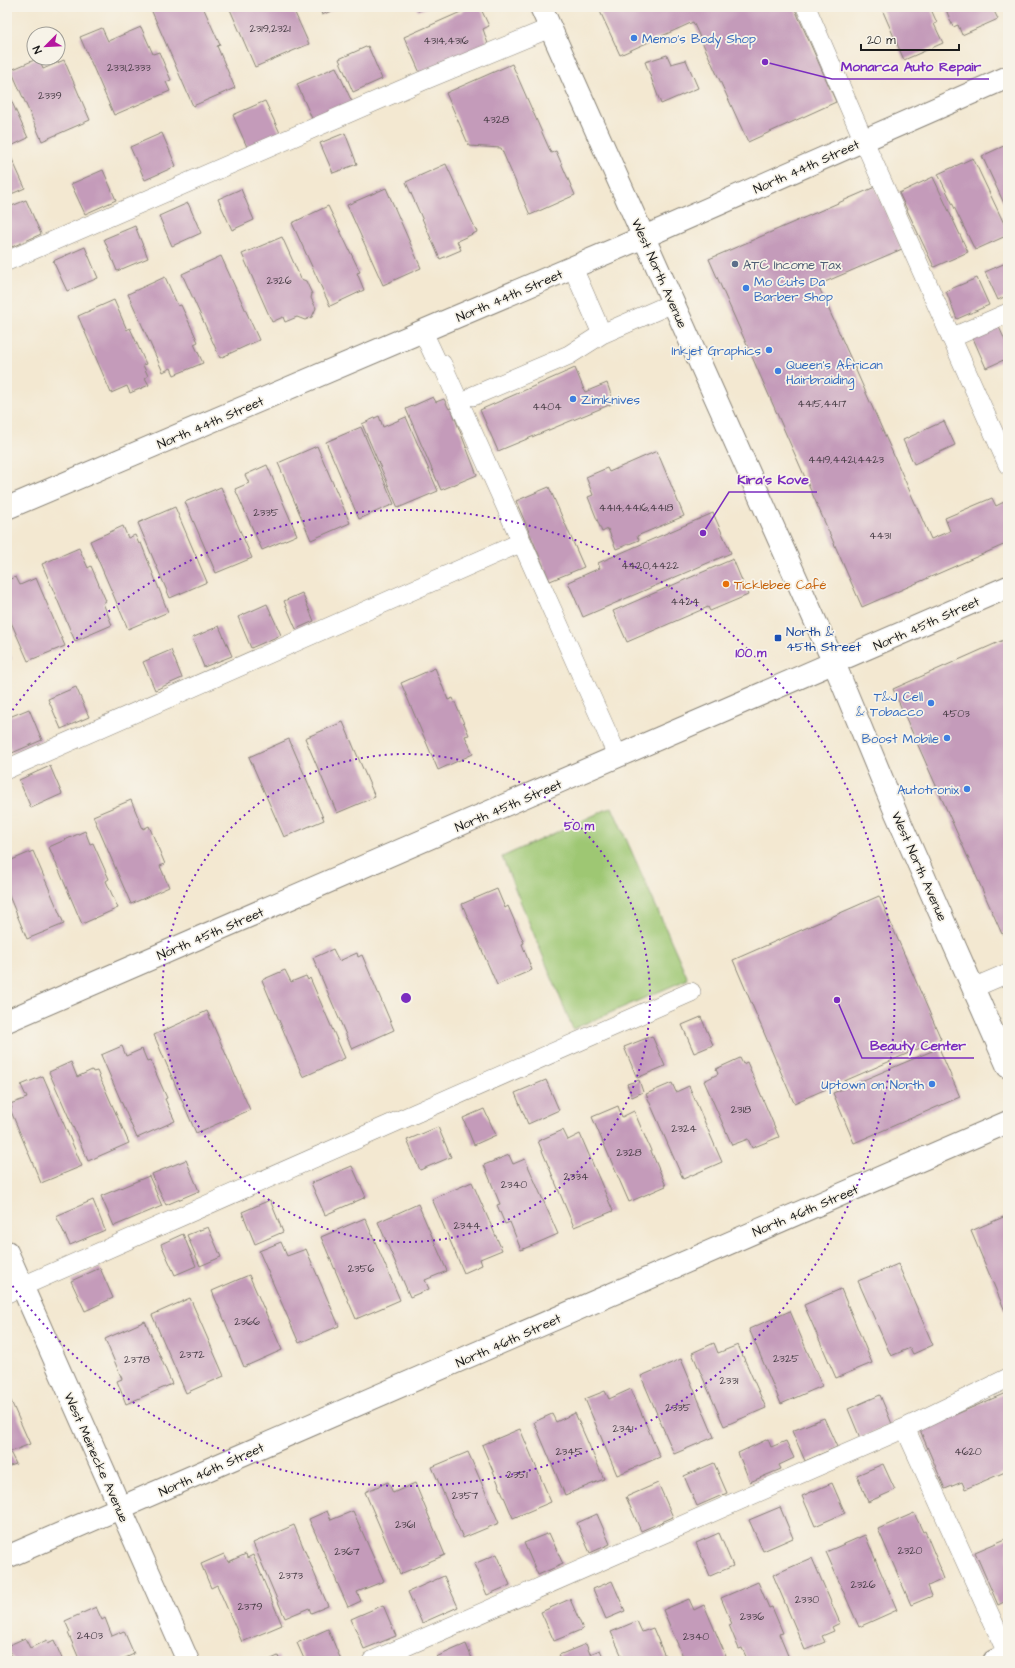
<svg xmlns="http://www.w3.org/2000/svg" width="1015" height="1668" font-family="'Architects Daughter',sans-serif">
	<rect width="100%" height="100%" fill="#f7f3e8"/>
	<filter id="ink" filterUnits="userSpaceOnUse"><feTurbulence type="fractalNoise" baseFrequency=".025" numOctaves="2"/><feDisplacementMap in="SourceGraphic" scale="8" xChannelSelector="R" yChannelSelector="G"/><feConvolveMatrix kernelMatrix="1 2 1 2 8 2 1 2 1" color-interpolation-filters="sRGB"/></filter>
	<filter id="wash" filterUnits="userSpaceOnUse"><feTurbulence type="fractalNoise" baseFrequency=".012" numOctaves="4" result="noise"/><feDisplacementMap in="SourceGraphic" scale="16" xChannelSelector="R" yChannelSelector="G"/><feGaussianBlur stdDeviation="0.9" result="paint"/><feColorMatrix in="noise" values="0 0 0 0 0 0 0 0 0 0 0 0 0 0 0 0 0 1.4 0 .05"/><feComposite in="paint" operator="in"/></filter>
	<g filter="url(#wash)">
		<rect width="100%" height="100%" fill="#f3e8d1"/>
		<path fill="#9ec773" stroke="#5d7248" d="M612 807 688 979 573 1029 502 857Z"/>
		<g id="blocks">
			<path fill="#c49bba" d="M150 7H203L220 45 217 46 235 88 193 106Z
				M229 7H298L300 10 295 13 309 44 255 67Z
				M319 7H340L322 15Z
				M416 7H428L418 11Z
				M472 7H480L489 26 483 29 488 44 420 73 404 37Z
				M598 7H794L836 102 748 142 693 22 620 55Z
				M881 7H930L937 23 934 24 943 43 904 60Z
				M945 7H992L998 19 962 35 958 25 953 27Z
				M141 27 153 54 159 52 171 80 166 82 170 91 114 115 80 37 102 28 108 41Z
				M368 46 382 79 353 92 339 59Z
				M667 55 671 64 686 60 698 88 661 104 645 62Z
				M39 58 43 69 64 60 90 120 42 141 11 70Z
				M512 64 551 153 556 151 575 195 530 215 501 148 469 146 446 93Z
				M336 67 353 104 313 121 297 84Z
				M7 91 28 138 7 148 25 188 7 196Z
				M265 101 280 133 247 147 233 115Z
				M162 133 176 166 145 180 130 147Z
				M345 133 357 164 333 173 320 143Z
				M1008 144V212L982 156Z
				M973 158 1008 232V235L975 250 938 174Z
				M446 164 477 232 457 241 461 250 440 259 406 182Z
				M103 170 116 200 85 214 71 184Z
				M933 177 968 252 934 267 899 193Z
				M875 187 902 249 818 285 931 539 950 531 945 518 992 498 996 506 1008 500V543L862 607 709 259Z
				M386 188 421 268 383 285 347 205Z
				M241 189 254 220 232 230 218 199Z
				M26 200 41 234 12 247 7 235V208Z
				M188 203 201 233 172 246 159 216Z
				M328 206 360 272 357 273 364 290 330 306 292 223Z
				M135 226 148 258 117 271 104 239Z
				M282 237 301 279 306 281 312 294 311 298 316 308 312 317 305 320 297 317 285 322 283 317 272 322 242 254Z
				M85 247 98 278 67 291 53 261Z
				M221 256 259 340 220 358 182 274Z
				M1008 262V295L998 300 985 272Z
				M165 277 178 306 181 305 198 342 194 344 203 363 174 375 171 368 163 372 128 294Z
				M977 278 989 305 957 319 946 291Z
				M114 300 127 330 130 328 146 364 143 365 148 376 145 378 149 385 130 393 127 386 111 393 78 316Z
				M999 327 1008 347V358L986 368 973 338Z
				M575 368 585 392 607 383 614 403 498 451 480 410Z
				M433 397 436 402 444 399 449 409 451 408 477 475 441 490 406 409Z
				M379 416 383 427 406 417 438 491 398 508 362 424Z
				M944 421 955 445 914 464 903 440Z
				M361 427 394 504 359 519 326 442Z
				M317 446 350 523 311 540 278 463Z
				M657 451 684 516 637 536 639 540 616 549 608 529 602 532 588 497 593 495 586 477 607 468 609 472Z
				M267 465 297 535 262 550 235 489 249 483 245 475Z
				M221 487 252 558 216 573 185 502Z
				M549 487 584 567 550 581 516 501Z
				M175 507 207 582 170 598 138 523Z
				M713 513 731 553 583 617 568 582 600 568 598 563Z
				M123 526 128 538 135 535 139 544 141 543 168 612 128 629 90 541Z
				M79 548 88 568 91 566 106 601 103 603 112 625 75 641 42 564Z
				M733 559 748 595 710 611 708 607 627 642 613 611Z
				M16 577 20 585 36 578 65 646 28 661 7 613V580Z
				M302 593 314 621 296 629 284 601Z
				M267 604 281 635 251 648 238 617Z
				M219 626 232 656 204 667 192 638Z
				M1008 638V931L1002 934 893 689Z
				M7 648 12 659 7 661Z
				M171 650 182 678 155 690 143 662Z
				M435 668 448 700 453 698 469 735 465 736 473 754 438 770 401 683Z
				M76 687 89 717 61 729 48 699Z
				M29 709 42 740 12 753 7 742V718Z
				M343 722 375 797 337 813 305 738Z
				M289 739 324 820 284 837 249 757Z
				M50 766 62 794 31 808 19 780Z
				M131 800 143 829 149 826 165 864 160 866 169 887 131 904 93 816Z
				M85 831 90 844 93 843 109 879 106 881 118 908 82 924 49 847Z
				M33 851 64 924 27 939 7 891V862Z
				M497 889 505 908 508 906 524 943 522 944 532 970 497 985 462 904Z
				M879 896 941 1039 794 1103 733 960Z
				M333 949 339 961 357 953 358 957 362 955 394 1030 352 1049 313 958Z
				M285 970 291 982 306 976 308 980 310 978 345 1058 303 1077 262 980Z
				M207 1011 250 1110 196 1133 154 1035Z
				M701 1017 713 1045 694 1053 682 1025Z
				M652 1036 665 1066 637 1078 624 1047Z
				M122 1046 126 1056 142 1049 147 1061 150 1060 167 1098 165 1099 175 1121 137 1138 101 1055Z
				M939 1048 960 1097 854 1143 833 1093Z
				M740 1058 743 1064 747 1062 779 1137 752 1148 748 1139 732 1145 704 1081 718 1074 716 1069Z
				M71 1062 77 1077 92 1070 93 1072 97 1071 129 1143 88 1161 49 1072Z
				M43 1076 82 1166 41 1183 10 1109 12 1108 10 1104 27 1098 21 1085Z
				M546 1080 559 1110 528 1124 515 1093Z
				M639 1080 643 1092 632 1097 627 1084Z
				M672 1083 676 1092 689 1086 722 1162 683 1179 646 1094Z
				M618 1106 622 1117 634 1111 666 1186 629 1202 592 1117Z
				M484 1109 496 1135 474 1145 463 1118Z
				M438 1127 451 1157 420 1170 407 1140Z
				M563 1130 568 1140 580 1134 613 1211 574 1227 538 1141Z
				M509 1155 513 1164 525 1159 558 1234 521 1250 510 1222 505 1224 497 1205 500 1204 484 1165Z
				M186 1160 199 1191 166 1205 152 1174Z
				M352 1166 366 1197 325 1215 311 1183Z
				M149 1176 162 1206 114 1226 101 1196Z
				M472 1182 502 1250 480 1259 482 1265 464 1273 432 1199Z
				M93 1200 105 1230 70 1245 56 1216Z
				M270 1200 283 1232 255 1244 242 1212Z
				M418 1204 447 1271 425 1280 429 1289 410 1297 378 1222Z
				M1008 1215V1310L1005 1311 971 1231Z
				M365 1218 400 1300 356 1319 321 1237Z
				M208 1227 221 1257 200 1266 187 1235Z
				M183 1234 196 1266 175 1275 161 1244Z
				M281 1242 287 1256 306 1249 339 1326 299 1343 259 1251Z
				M898 1264 933 1345 913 1354 910 1348 891 1356 858 1281Z
				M100 1268 113 1298 85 1311 71 1281Z
				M249 1275 282 1350 244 1367 212 1291Z
				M841 1289 872 1363 836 1378 804 1305Z
				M190 1298 224 1376 186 1393 152 1315Z
				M790 1311 822 1386 781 1404 749 1329Z
				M145 1321 172 1384 126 1404 117 1381 122 1379 105 1339Z
				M714 1343 718 1353 738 1345 766 1408 724 1426 692 1353Z
				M681 1359 714 1437 674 1454 641 1376Z
				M631 1389 660 1457 617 1475 585 1399 605 1391 609 1399Z
				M7 1392 30 1444 10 1452 16 1464 7 1467Z
				M1008 1392V1479L1005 1472 965 1489 962 1482 945 1489 920 1430Z
				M880 1395 892 1424 860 1438 848 1409Z
				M575 1413 604 1479 565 1495 534 1422 552 1414 556 1422Z
				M824 1418 837 1447 805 1461 792 1431Z
				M520 1429 551 1502 513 1518 482 1445Z
				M768 1439 771 1447 786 1441 794 1458 779 1465 781 1469 750 1482 738 1453Z
				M468 1452 499 1523 463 1538 432 1467Z
				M714 1463 727 1493 697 1506 684 1476Z
				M883 1464 895 1490 868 1502 857 1475Z
				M388 1482 393 1493 415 1483 445 1555 400 1574 365 1492Z
				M658 1483 673 1517 641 1531 626 1497Z
				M832 1483 845 1513 815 1526 802 1496Z
				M780 1507 793 1538 763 1551 749 1520Z
				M327 1511 331 1520 353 1511 384 1581 357 1592 361 1601 348 1607 309 1519Z
				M914 1513 923 1532 925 1531 940 1567 939 1568 943 1579 928 1586 932 1596 911 1605 878 1529Z
				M597 1514 610 1544 590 1553 577 1523Z
				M294 1525 328 1606 311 1613 309 1608 285 1618 253 1543Z
				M549 1533 563 1564 538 1575 524 1543Z
				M719 1533 733 1566 710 1576 696 1543Z
				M865 1535 897 1610 859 1627 826 1552Z
				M1008 1538V1600L998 1605 975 1552Z
				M224 1554 228 1562 246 1554 247 1558 253 1555 282 1625 242 1642 217 1585 211 1588 201 1564Z
				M497 1554 510 1585 487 1595 474 1564Z
				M812 1558 840 1623 832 1627 834 1631 822 1636 825 1642 805 1650 773 1575Z
				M444 1576 458 1607 422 1623 408 1592Z
				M612 1581 625 1611 606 1619 593 1589Z
				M758 1582 769 1608 772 1607 783 1633 779 1634 789 1658 781 1661H748L742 1648 739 1649 729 1625 732 1624 721 1598Z
				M570 1599 583 1629 554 1641 541 1612Z
				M689 1599 694 1610 704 1605 728 1661H685L663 1610Z
				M383 1605 396 1636 364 1649 351 1619Z
				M96 1607 102 1620 105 1618 112 1636 124 1631 134 1654 123 1659 124 1661H80L68 1633 70 1632 65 1621Z
				M637 1621 642 1632 653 1628 667 1661H624L611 1632Z
				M328 1629 341 1660 305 1661 297 1643Z
				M25 1638 30 1648 47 1640 48 1643 54 1640 63 1661H14L7 1646Z
				M466 1644 473 1661H438L436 1657Z
				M586 1644 590 1654 600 1650 605 1661H562L559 1655Z
				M278 1656 280 1661H267Z"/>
		</g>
	</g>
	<g filter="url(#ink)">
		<use href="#blocks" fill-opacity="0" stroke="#888276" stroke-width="1"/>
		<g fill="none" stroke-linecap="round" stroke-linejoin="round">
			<g stroke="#888276" stroke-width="20">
				<path id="service" d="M806 7 864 141 1008 465
					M7 261 422 81 550 28
					M573 268 602 334
					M423 332 438 364H442L618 757
					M951 338 1008 313
					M473 396 569 355 602 334 673 303
					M7 769 522 542
					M973 988 1008 973
					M7 1293 691 992
					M905 1428 1008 1655
					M372 1661 905 1428 1008 1378"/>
			</g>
			<g stroke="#888276" stroke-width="24">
				<path id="minor" d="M7 508 644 237 1008 77
					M7 1021 1008 587
					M7 1252 188 1661
					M7 1557 1008 1122
					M994 1661 1008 1655"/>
			</g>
			<g stroke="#888276" stroke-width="24">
				<path id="secondary" d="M541 7 834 663 896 813 1008 1067"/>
			</g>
			<use href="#service" stroke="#fff" stroke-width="19"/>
			<use href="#minor" stroke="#fff" stroke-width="22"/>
			<use href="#secondary" stroke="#fff" stroke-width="22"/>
		</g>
	</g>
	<g fill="none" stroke="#7b2cbf" stroke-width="2" stroke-dasharray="2 4">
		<circle cx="406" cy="998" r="244"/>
		<path d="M9 715A488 488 0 1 1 9 1281"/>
	</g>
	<g fill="#3f7fe0" stroke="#f7f3e8" stroke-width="1.5">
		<circle cx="634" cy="38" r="4"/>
		<circle cx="746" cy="288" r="4"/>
		<circle cx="769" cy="350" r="4"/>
		<circle cx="778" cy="371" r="4"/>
		<circle cx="573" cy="399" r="4"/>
		<circle cx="931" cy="703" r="4"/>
		<circle cx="947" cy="738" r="4"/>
		<circle cx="967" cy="789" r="4"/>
		<circle cx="932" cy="1084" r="4"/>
	</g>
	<circle fill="#5c6f8a" stroke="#f7f3e8" stroke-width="1.5" cx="735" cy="264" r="4"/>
	<circle fill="#e8710a" stroke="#f7f3e8" stroke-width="1.5" cx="726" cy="584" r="4"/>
	<rect fill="#1a4fb4" stroke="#f7f3e8" stroke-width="1.5" x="774" y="634" width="8" height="8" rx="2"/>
	<g text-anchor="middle" stroke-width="3.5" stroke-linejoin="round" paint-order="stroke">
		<g font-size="11" fill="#463c44">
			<text x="270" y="32">2319,2321</text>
			<text x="446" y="44">4314,4316</text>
			<text x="129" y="71">2331,2333</text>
			<text x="50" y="99">2339</text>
			<text x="496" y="123">4328</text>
			<text x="279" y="284">2326</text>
			<text x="822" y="407">4415,4417</text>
			<text x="547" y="410">4404</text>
			<text x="846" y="463">4419,4421,4423</text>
			<text x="636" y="511">4414,4416,4418</text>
			<text x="266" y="516">2335</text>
			<text x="880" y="539">4431</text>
			<text x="650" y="569">4420,4422</text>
			<text x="685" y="605">4424</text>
			<text x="956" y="717">4503</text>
			<text x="741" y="1113">2318</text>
			<text x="684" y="1132">2324</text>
			<text x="629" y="1156">2328</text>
			<text x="576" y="1180">2334</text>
			<text x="514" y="1188">2340</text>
			<text x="467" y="1229">2344</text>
			<text x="361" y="1272">2356</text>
			<text x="247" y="1325">2366</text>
			<text x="192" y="1358">2372</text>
			<text x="786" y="1362">2325</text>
			<text x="137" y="1363">2378</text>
			<text x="729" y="1384">2331</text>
			<text x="678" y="1411">2335</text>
			<text x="623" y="1432">2341</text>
			<text x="569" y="1455">2345</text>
			<text x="968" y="1455">4620</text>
			<text x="517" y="1478">2351</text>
			<text x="465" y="1499">2357</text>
			<text x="405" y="1528">2361</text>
			<text x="910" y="1554">2320</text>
			<text x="347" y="1555">2367</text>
			<text x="291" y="1579">2373</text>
			<text x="863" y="1588">2326</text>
			<text x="807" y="1603">2330</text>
			<text x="250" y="1610">2379</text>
			<text x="752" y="1620">2336</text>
			<text x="90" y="1639">2403</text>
			<text x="696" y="1640">2340</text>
		</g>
		<g font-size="13" fill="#366cbe" stroke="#f7f3e8" text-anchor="end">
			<text x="642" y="43" text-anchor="start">Memo's Body Shop</text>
			<text x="754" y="286" text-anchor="start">Mo Cuts Da<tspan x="754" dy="15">Barber Shop</tspan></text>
			<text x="761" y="355">Inkjet Graphics</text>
			<text x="786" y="369" text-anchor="start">Queen's African<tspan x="786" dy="15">Hairbraiding</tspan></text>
			<text x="581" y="404" text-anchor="start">Zimknives</text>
			<text x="923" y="701">T&amp;J Cell<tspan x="923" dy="15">&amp; Tobacco</tspan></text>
			<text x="939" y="743">Boost Mobile</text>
			<text x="959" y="794">Autotronix</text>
			<text x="924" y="1089">Uptown on North</text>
		</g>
		<g font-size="13" fill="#1c1c1c" stroke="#f7f3e8">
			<text transform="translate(806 166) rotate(-24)" y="5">North 44th Street</text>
			<text transform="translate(660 273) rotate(66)" y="5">West North Avenue</text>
			<text transform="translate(509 295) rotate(-23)" y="5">North 44th Street</text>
			<text transform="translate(210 422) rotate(-23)" y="5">North 44th Street</text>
			<text transform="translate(926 623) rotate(-24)" y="5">North 45th Street</text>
			<text transform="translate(508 805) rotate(-23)" y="5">North 45th Street</text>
			<text transform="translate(920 866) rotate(66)" y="5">West North Avenue</text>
			<text transform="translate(210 933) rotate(-23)" y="5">North 45th Street</text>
			<text transform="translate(805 1210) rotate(-23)" y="5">North 46th Street</text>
			<text transform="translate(508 1340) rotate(-24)" y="5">North 46th Street</text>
			<text transform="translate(97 1457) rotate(66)" y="5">West Meinecke Avenue</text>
			<text transform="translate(211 1469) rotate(-24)" y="5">North 46th Street</text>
		</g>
		<g font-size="13" fill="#4e5e75" stroke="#f7f3e8" text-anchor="start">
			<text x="743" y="269">ATC Income Tax</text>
		</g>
		<g font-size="13" fill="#c56008" stroke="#f7f3e8" text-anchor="start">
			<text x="734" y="589">Ticklebee Café</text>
		</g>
		<g font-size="13" fill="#164399" stroke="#f7f3e8" text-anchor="start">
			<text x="786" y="636">North &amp;<tspan x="786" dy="15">45th Street</tspan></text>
		</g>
	</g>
	<circle cx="406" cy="998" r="6" fill="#7b2cbf" stroke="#f7f3e8" stroke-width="2"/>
	<g font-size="12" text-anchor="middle" font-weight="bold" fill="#7b2cbf" stroke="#f7f3e8" stroke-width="3.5" stroke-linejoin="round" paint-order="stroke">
		<text x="751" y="657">100 m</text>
		<text x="579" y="830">50 m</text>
	</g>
	<path fill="none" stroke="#7b2cbf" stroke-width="1.5" d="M765 62L832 79H989M703 533L729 492H817M837 1000L862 1058H974"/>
	<g fill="#7b2cbf" stroke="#f7f3e8" stroke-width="1.5">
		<circle cx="765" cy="62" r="4"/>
		<circle cx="703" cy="533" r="4"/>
		<circle cx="837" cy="1000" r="4"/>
	</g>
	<g font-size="14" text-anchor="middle" font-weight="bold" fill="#7b2cbf" stroke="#f7f3e8" stroke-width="3.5" stroke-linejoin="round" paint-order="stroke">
		<text x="911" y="71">Monarca Auto Repair</text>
		<text x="773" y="484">Kira's Kove</text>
		<text x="918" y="1050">Beauty Center</text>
	</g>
	<rect width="1015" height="1668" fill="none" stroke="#f7f3e8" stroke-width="24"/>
	<g transform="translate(46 46) rotate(246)"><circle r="19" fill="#f7f3e8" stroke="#9f9d96"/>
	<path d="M0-3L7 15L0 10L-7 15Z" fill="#b5179e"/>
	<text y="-6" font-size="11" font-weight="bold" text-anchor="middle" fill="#1c1c1c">N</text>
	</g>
	<path d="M861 44v6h98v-6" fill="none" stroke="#1c1c1c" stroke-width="2"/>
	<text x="867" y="44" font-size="12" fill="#1c1c1c" stroke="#f7f3e8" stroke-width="3" paint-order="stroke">20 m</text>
</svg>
